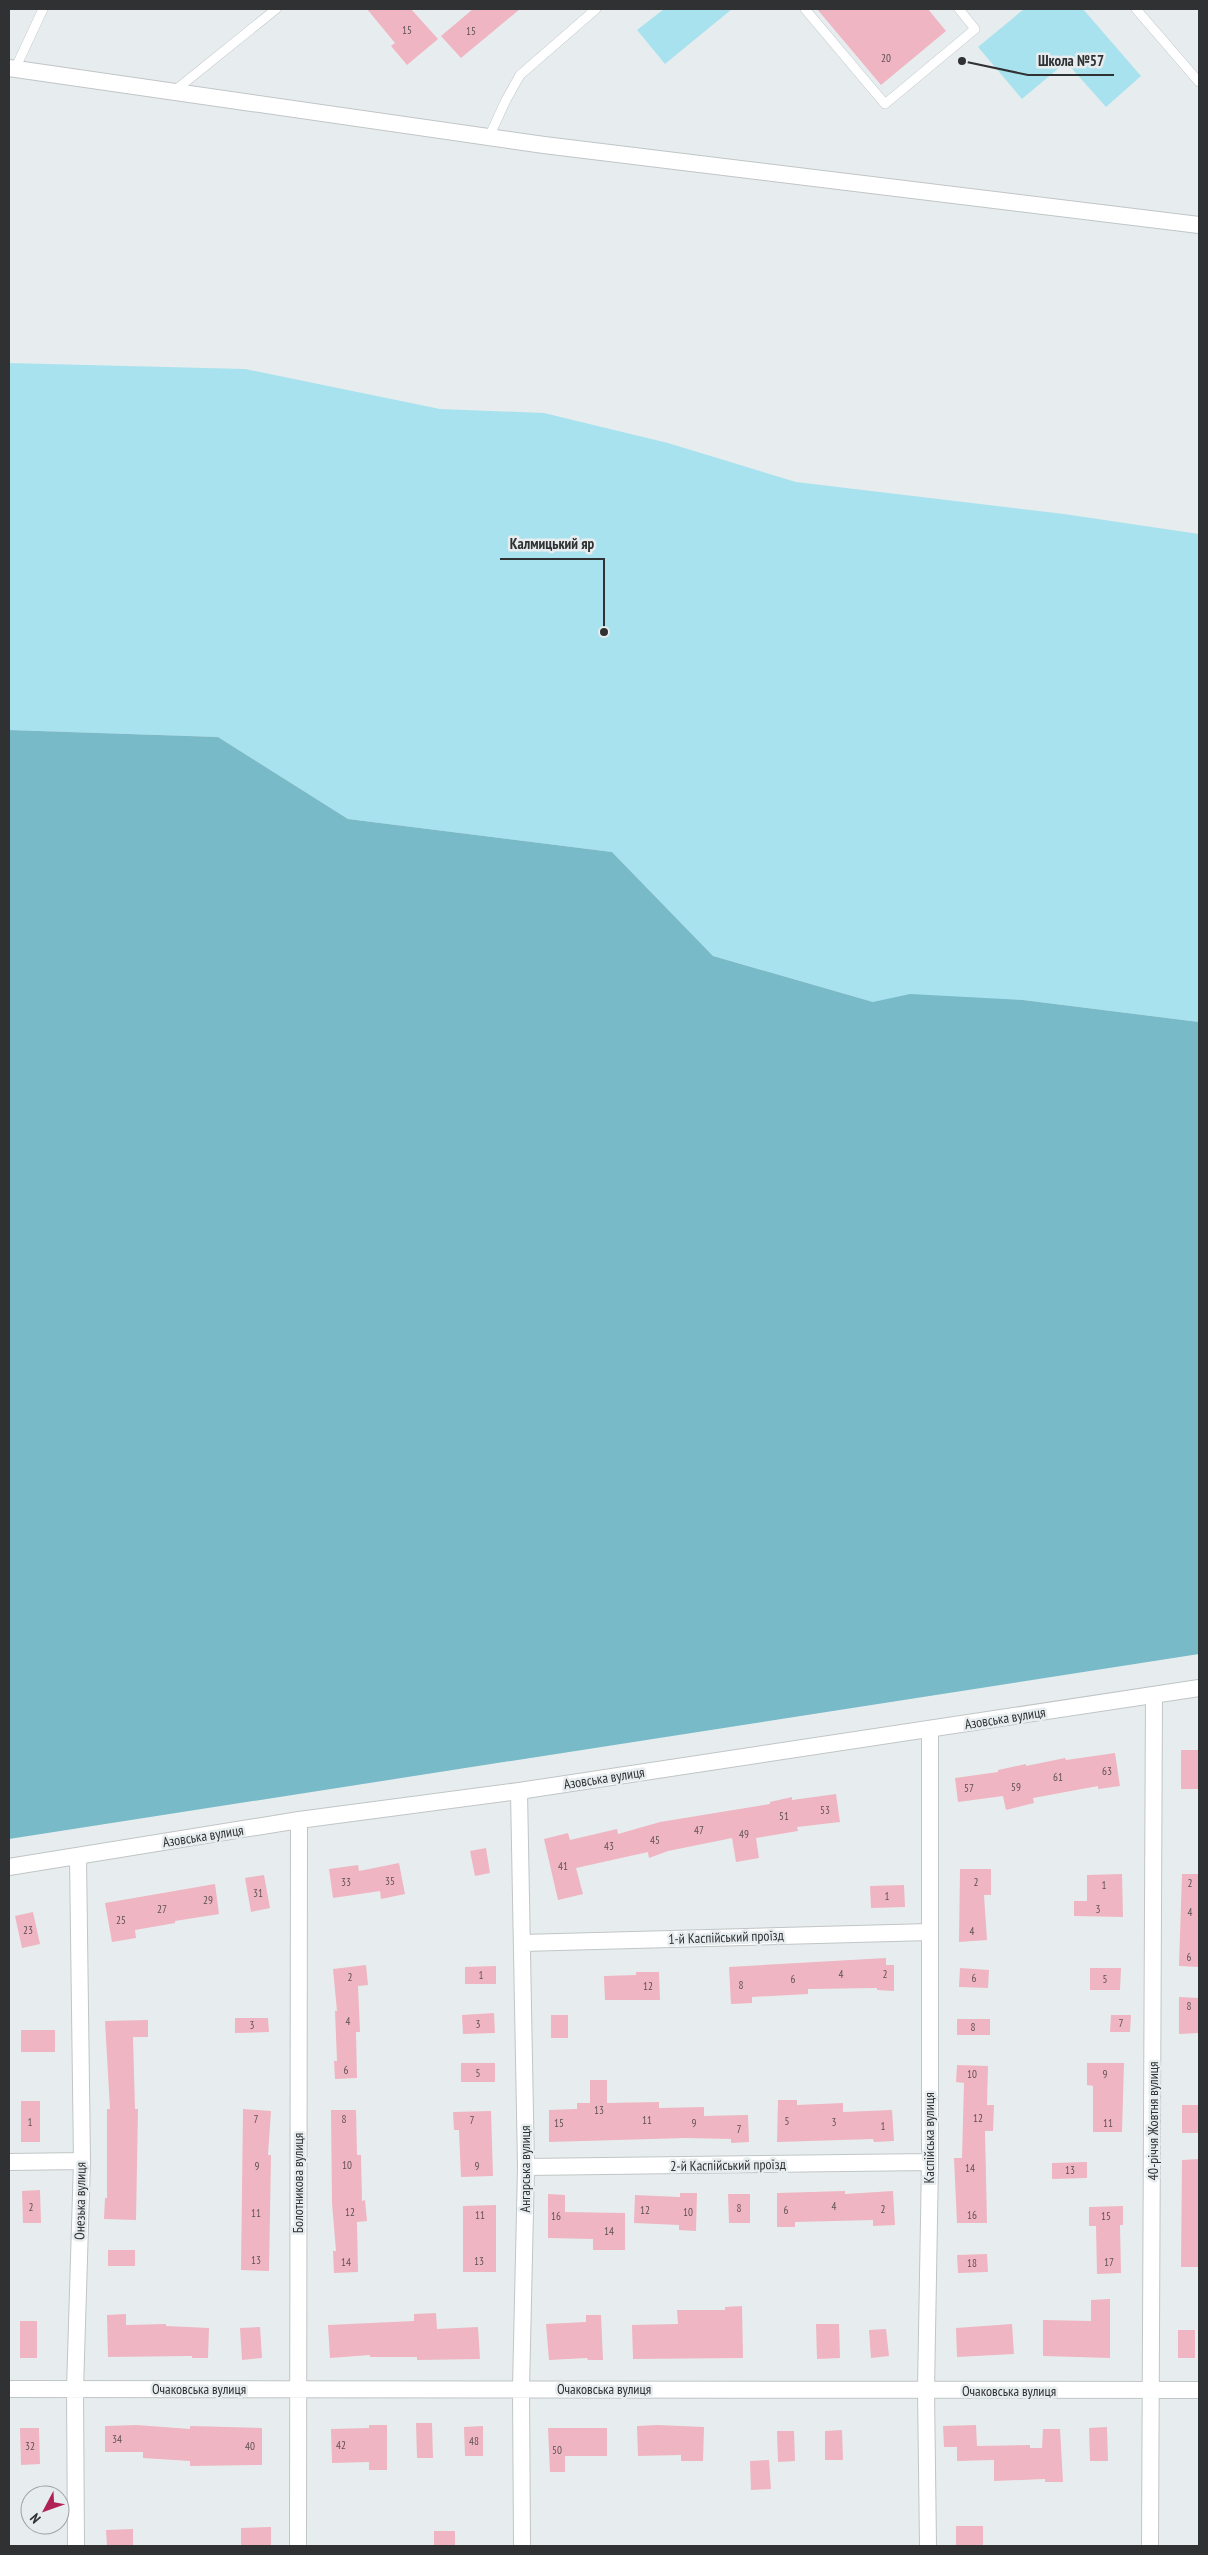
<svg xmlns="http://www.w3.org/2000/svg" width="1208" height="2555" font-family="'PT Sans Narrow',sans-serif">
	<rect width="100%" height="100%" fill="#e7edee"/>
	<path fill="#a9e2ef" d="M664 9H732L665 64 637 30Z
		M1024 9H1083L1141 76 1106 107 1066 62 1022 99 978 47Z
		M9 363 245 369 440 409 544 413 668 443 796 482 1064 514 1199 534V1022L1023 1000 873 1002 713 956 612 852 348 819 218 737 9 730Z"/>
	<path fill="#78bac8" d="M9 730 218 737 348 819 612 852 713 956 873 1002 910 994 1023 1000 1199 1022V1654L9 1839Z"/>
	<path fill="#efb5c2" d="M367 9H411L438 39 407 65 391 46 395 43Z
		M473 9H520L461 58 441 36Z
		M817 9H928L946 31 881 85Z
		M1181 1750H1199V1789H1181Z
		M1115 1753 1120 1786 1098 1789V1786L1033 1798 1034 1803 1006 1810 1003 1796 958 1802 955 1778 998 1772V1770L1026 1764V1766L1065 1758 1066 1760Z
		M836 1794 840 1822 797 1827 798 1831 756 1838 759 1858 736 1862 732 1838 668 1851 649 1858 648 1852 576 1868 583 1894 558 1900 544 1839 568 1833 570 1840 617 1829 618 1834 660 1822 770 1804V1802L792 1797V1800Z
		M486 1848 490 1873 475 1876 470 1851Z
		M399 1863 405 1894 381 1899 380 1891 333 1898 329 1869 358 1865 359 1871Z
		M960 1869H991V1895H984L987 1940 959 1942Z
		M1122 1874 1123 1917 1074 1916V1901H1087V1875Z
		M1182 1874H1199V1967L1179 1966Z
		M264 1875 270 1908 251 1912 245 1878Z
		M215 1884 219 1914 175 1921V1923L135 1930 136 1938 112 1942 105 1903Z
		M904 1885 905 1907 871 1908 870 1886Z
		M33 1912 40 1944 22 1948 15 1916Z
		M886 1958V1965H894V1991L877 1990V1988L808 1989V1994L752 1997V2003L731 2004 729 1967Z
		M366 1965 368 1985 358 1986 360 2032H356L357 2078 335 2079 334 2061H337L335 2011H337L333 1969Z
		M496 1966V1984H465V1967Z
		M960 1968 989 1970 988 1988 959 1987Z
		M1090 1968H1121L1120 1990H1090Z
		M636 1972H659L660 2000H605L604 1976 636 1975Z
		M1179 1997 1199 1998V2033L1179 2034Z
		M494 2013 495 2033 463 2034 462 2015Z
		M551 2015H568V2038H551Z
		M1111 2015H1131L1130 2032H1110Z
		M235 2018H268L269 2032 235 2033Z
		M957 2019H990V2035H957Z
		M148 2020V2037H133L135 2109H138L136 2220 104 2219 105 2198H107V2109H110L105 2021Z
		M21 2030H55V2052H21Z
		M461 2063H495V2082H461Z
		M1087 2063H1124L1122 2132H1093V2086L1087 2085Z
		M957 2065 988 2066 987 2105H994L993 2131H985L987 2223H957L954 2158H962L964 2083 956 2082Z
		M590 2080H607V2103L659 2102V2108L704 2107V2116L748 2115 749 2142 731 2143V2139L686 2138 549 2142V2110L577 2109V2103H590Z
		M778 2100H797V2105L843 2103V2112L892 2110 894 2141 874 2142 873 2139 777 2142Z
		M21 2101H40V2142H21Z
		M1182 2105H1199V2133H1182Z
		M243 2109 271 2111 268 2155H271L269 2271 241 2270Z
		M331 2110H356L357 2155H361L362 2201 365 2200 367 2221 357 2222 358 2272 334 2273 333 2251H336L332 2203Z
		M491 2111 493 2176 461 2177 459 2130H454L453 2112Z
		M1199 2159V2267H1181L1182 2160Z
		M1087 2162V2178L1052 2179V2163Z
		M40 2190 41 2223H23L22 2191Z
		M845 2191V2194L893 2191 895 2225 873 2226V2220L795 2222V2227H777V2193Z
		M680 2193H697L696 2231 679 2230V2225L634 2223 635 2195 680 2197Z
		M548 2194 565 2195V2212L625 2213V2250H593V2239L548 2238Z
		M728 2194H750V2223H729Z
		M496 2205V2272H463V2206Z
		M1123 2206V2225H1120L1121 2273 1097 2274 1096 2226H1089V2207Z
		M108 2250H135V2266H108Z
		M987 2254 988 2272 958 2273 957 2255Z
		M1110 2299V2358L1043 2356V2320L1091 2321V2300Z
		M742 2306 743 2358 633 2359 632 2325 678 2324 677 2310H725V2307Z
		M436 2313 437 2329 478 2327 480 2359 417 2360V2357H370V2355L330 2358 328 2325 414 2321V2314Z
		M126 2314V2325L166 2324V2326L209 2328 208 2358H192V2356L108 2357 107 2315Z
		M586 2315H601L603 2360H588L587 2358 549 2360 546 2324 586 2322Z
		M20 2321H37V2358H20Z
		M816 2324H839L840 2358 817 2359Z
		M1012 2324 1014 2354 957 2357 956 2328Z
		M260 2327 262 2358 242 2360 240 2328Z
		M886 2329 889 2356 871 2358 869 2330Z
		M1178 2330H1195V2358H1178Z
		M416 2423H432L433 2458H417Z
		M137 2425 190 2429V2426L262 2428V2465L190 2466V2461L143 2458V2452H105V2426Z
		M369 2425H387V2470H369V2462L332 2463 331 2429 369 2428Z
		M658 2425 704 2427 703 2461H681V2455L638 2456 637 2426Z
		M976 2425 977 2446 1030 2445V2448H1042L1043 2429H1060L1063 2482H1045V2479L994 2481V2460L957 2461V2447H944L943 2426Z
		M483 2426V2456H465L464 2427Z
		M1107 2427 1108 2461H1090L1089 2428Z
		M20 2428H39L40 2464 21 2465Z
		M548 2428H607V2456H565V2472H550Z
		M842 2430 843 2460H825V2431Z
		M777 2431H794L795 2461 778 2462Z
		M769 2460 771 2489 751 2490 750 2461Z
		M956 2526H983V2546H956Z
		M271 2527V2546H241V2528Z
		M133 2529V2546H107L106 2530Z
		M434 2531H455V2546H434Z"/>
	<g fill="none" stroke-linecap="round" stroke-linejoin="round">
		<g stroke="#c0c5c6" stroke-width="10">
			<path id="lane" d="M805 9 885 104 975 29 959 9
				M1136 9 1199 82
				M15 69 43 9
				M173 92 276 9
				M489 137 506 100 520 75 596 9"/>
		</g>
		<g stroke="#c0c5c6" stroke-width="18">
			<path id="street" d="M9 68 544 145 1199 225
				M519 1791 526 2167 521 2388 522 2546
				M9 1867 299 1820 519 1791 1199 1688
				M522 1943 930 1932
				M9 2162 82 2161
				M526 2167 930 2162
				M9 2389 1199 2390
				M76 2546 75 2389 82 2161 78 1857
				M298 2546 299 1820
				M928 2546 926 2390 930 2162V1729
				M1150 2546 1154 1695"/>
		</g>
		<use href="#lane" stroke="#fff" stroke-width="9"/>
		<use href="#street" stroke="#fff" stroke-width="16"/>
	</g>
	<g text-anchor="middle" stroke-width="5" stroke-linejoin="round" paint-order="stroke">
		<g font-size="11" fill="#5f5256">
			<text x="407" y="34">15</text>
			<text x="471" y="35">15</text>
			<text x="886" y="62">20</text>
			<text x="1107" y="1775">63</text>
			<text x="1058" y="1781">61</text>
			<text x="1016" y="1791">59</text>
			<text x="969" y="1792">57</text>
			<text x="825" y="1814">53</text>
			<text x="784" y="1820">51</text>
			<text x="699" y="1834">47</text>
			<text x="744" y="1838">49</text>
			<text x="655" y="1844">45</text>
			<text x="609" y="1850">43</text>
			<text x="563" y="1870">41</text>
			<text x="390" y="1885">35</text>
			<text x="346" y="1886">33</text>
			<text x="976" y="1886">2</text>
			<text x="1190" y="1887">2</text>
			<text x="1104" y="1889">1</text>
			<text x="258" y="1897">31</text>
			<text x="887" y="1900">1</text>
			<text x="208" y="1904">29</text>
			<text x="162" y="1913">27</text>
			<text x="1098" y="1913">3</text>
			<text x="1190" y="1916">4</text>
			<text x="121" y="1924">25</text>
			<text x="28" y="1934">23</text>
			<text x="972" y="1935">4</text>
			<text x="1189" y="1961">6</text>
			<text x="841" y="1978">4</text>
			<text x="885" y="1978">2</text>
			<text x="481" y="1979">1</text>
			<text x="350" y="1981">2</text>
			<text x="974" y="1982">6</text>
			<text x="793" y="1983">6</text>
			<text x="1105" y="1983">5</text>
			<text x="741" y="1989">8</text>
			<text x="648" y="1990">12</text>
			<text x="1189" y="2010">8</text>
			<text x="348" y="2025">4</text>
			<text x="1121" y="2027">7</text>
			<text x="478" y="2028">3</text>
			<text x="252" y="2029">3</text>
			<text x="973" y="2031">8</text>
			<text x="346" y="2074">6</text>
			<text x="478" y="2077">5</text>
			<text x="972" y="2078">10</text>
			<text x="1105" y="2078">9</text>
			<text x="599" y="2114">13</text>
			<text x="978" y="2122">12</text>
			<text x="256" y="2123">7</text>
			<text x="344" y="2123">8</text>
			<text x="472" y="2124">7</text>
			<text x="647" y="2124">11</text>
			<text x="787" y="2125">5</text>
			<text x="30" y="2126">1</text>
			<text x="834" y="2126">3</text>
			<text x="559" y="2127">15</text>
			<text x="694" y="2127">9</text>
			<text x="1108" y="2127">11</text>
			<text x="883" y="2130">1</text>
			<text x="739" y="2133">7</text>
			<text x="347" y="2169">10</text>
			<text x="257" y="2170">9</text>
			<text x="477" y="2170">9</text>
			<text x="970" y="2172">14</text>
			<text x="1070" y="2174">13</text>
			<text x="834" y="2210">4</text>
			<text x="31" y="2211">2</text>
			<text x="739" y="2212">8</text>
			<text x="883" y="2213">2</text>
			<text x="645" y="2214">12</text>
			<text x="786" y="2214">6</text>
			<text x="350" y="2216">12</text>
			<text x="688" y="2216">10</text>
			<text x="256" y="2217">11</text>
			<text x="480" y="2219">11</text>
			<text x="972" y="2219">16</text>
			<text x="556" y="2220">16</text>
			<text x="1106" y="2220">15</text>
			<text x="609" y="2235">14</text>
			<text x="256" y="2264">13</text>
			<text x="479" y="2265">13</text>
			<text x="346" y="2266">14</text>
			<text x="1109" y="2266">17</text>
			<text x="972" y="2267">18</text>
			<text x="117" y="2443">34</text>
			<text x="474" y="2445">48</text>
			<text x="341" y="2449">42</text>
			<text x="30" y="2450">32</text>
			<text x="250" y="2450">40</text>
			<text x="557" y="2454">50</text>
		</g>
		<g font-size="14" fill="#2f3132" stroke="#e7edee">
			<text transform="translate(1005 1718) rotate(-9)" y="5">Азовська вулиця</text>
			<text transform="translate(604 1778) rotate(-9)" y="5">Азовська вулиця</text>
			<text transform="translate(203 1836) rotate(-9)" y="5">Азовська вулиця</text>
			<text transform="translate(726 1937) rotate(-2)" y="5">1-й Каспійський проїзд</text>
			<text transform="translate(1153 2121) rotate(-90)" y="5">40-річчя Жовтня вулиця</text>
			<text transform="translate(929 2138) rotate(-90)" y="5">Каспійська вулиця</text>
			<text transform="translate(728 2165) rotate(-1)" y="5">2-й Каспійський проїзд</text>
			<text transform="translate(525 2169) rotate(-90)" y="5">Ангарська вулиця</text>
			<text transform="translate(298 2183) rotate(-90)" y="5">Болотникова вулиця</text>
			<text transform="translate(80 2201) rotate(-89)" y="5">Онезька вулиця</text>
			<text x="199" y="2394">Очаковська вулиця</text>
			<text x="604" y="2394">Очаковська вулиця</text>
			<text x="1009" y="2396">Очаковська вулиця</text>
		</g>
	</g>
	<path fill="none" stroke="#2f3132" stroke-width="2" d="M962 61L1028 75H1114M604 632L604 559H500"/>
	<g fill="#2f3132" stroke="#e7edee" stroke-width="2">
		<circle cx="962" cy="61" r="5"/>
		<circle cx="604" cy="632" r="5"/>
	</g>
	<g font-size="15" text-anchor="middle" font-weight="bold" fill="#2f3132" stroke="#e7edee" stroke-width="5" stroke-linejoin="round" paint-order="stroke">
		<text x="1071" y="66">Школа №57</text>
		<text x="552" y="549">Калмицький яр</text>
	</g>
	<rect width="1208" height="2555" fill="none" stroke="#2f3132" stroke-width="20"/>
	<g transform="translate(45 2510) rotate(229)"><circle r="24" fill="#e7edee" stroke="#9da2a3"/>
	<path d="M0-4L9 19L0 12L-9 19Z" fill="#b02158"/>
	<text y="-8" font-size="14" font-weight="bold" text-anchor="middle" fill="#2f3132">N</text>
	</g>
</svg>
